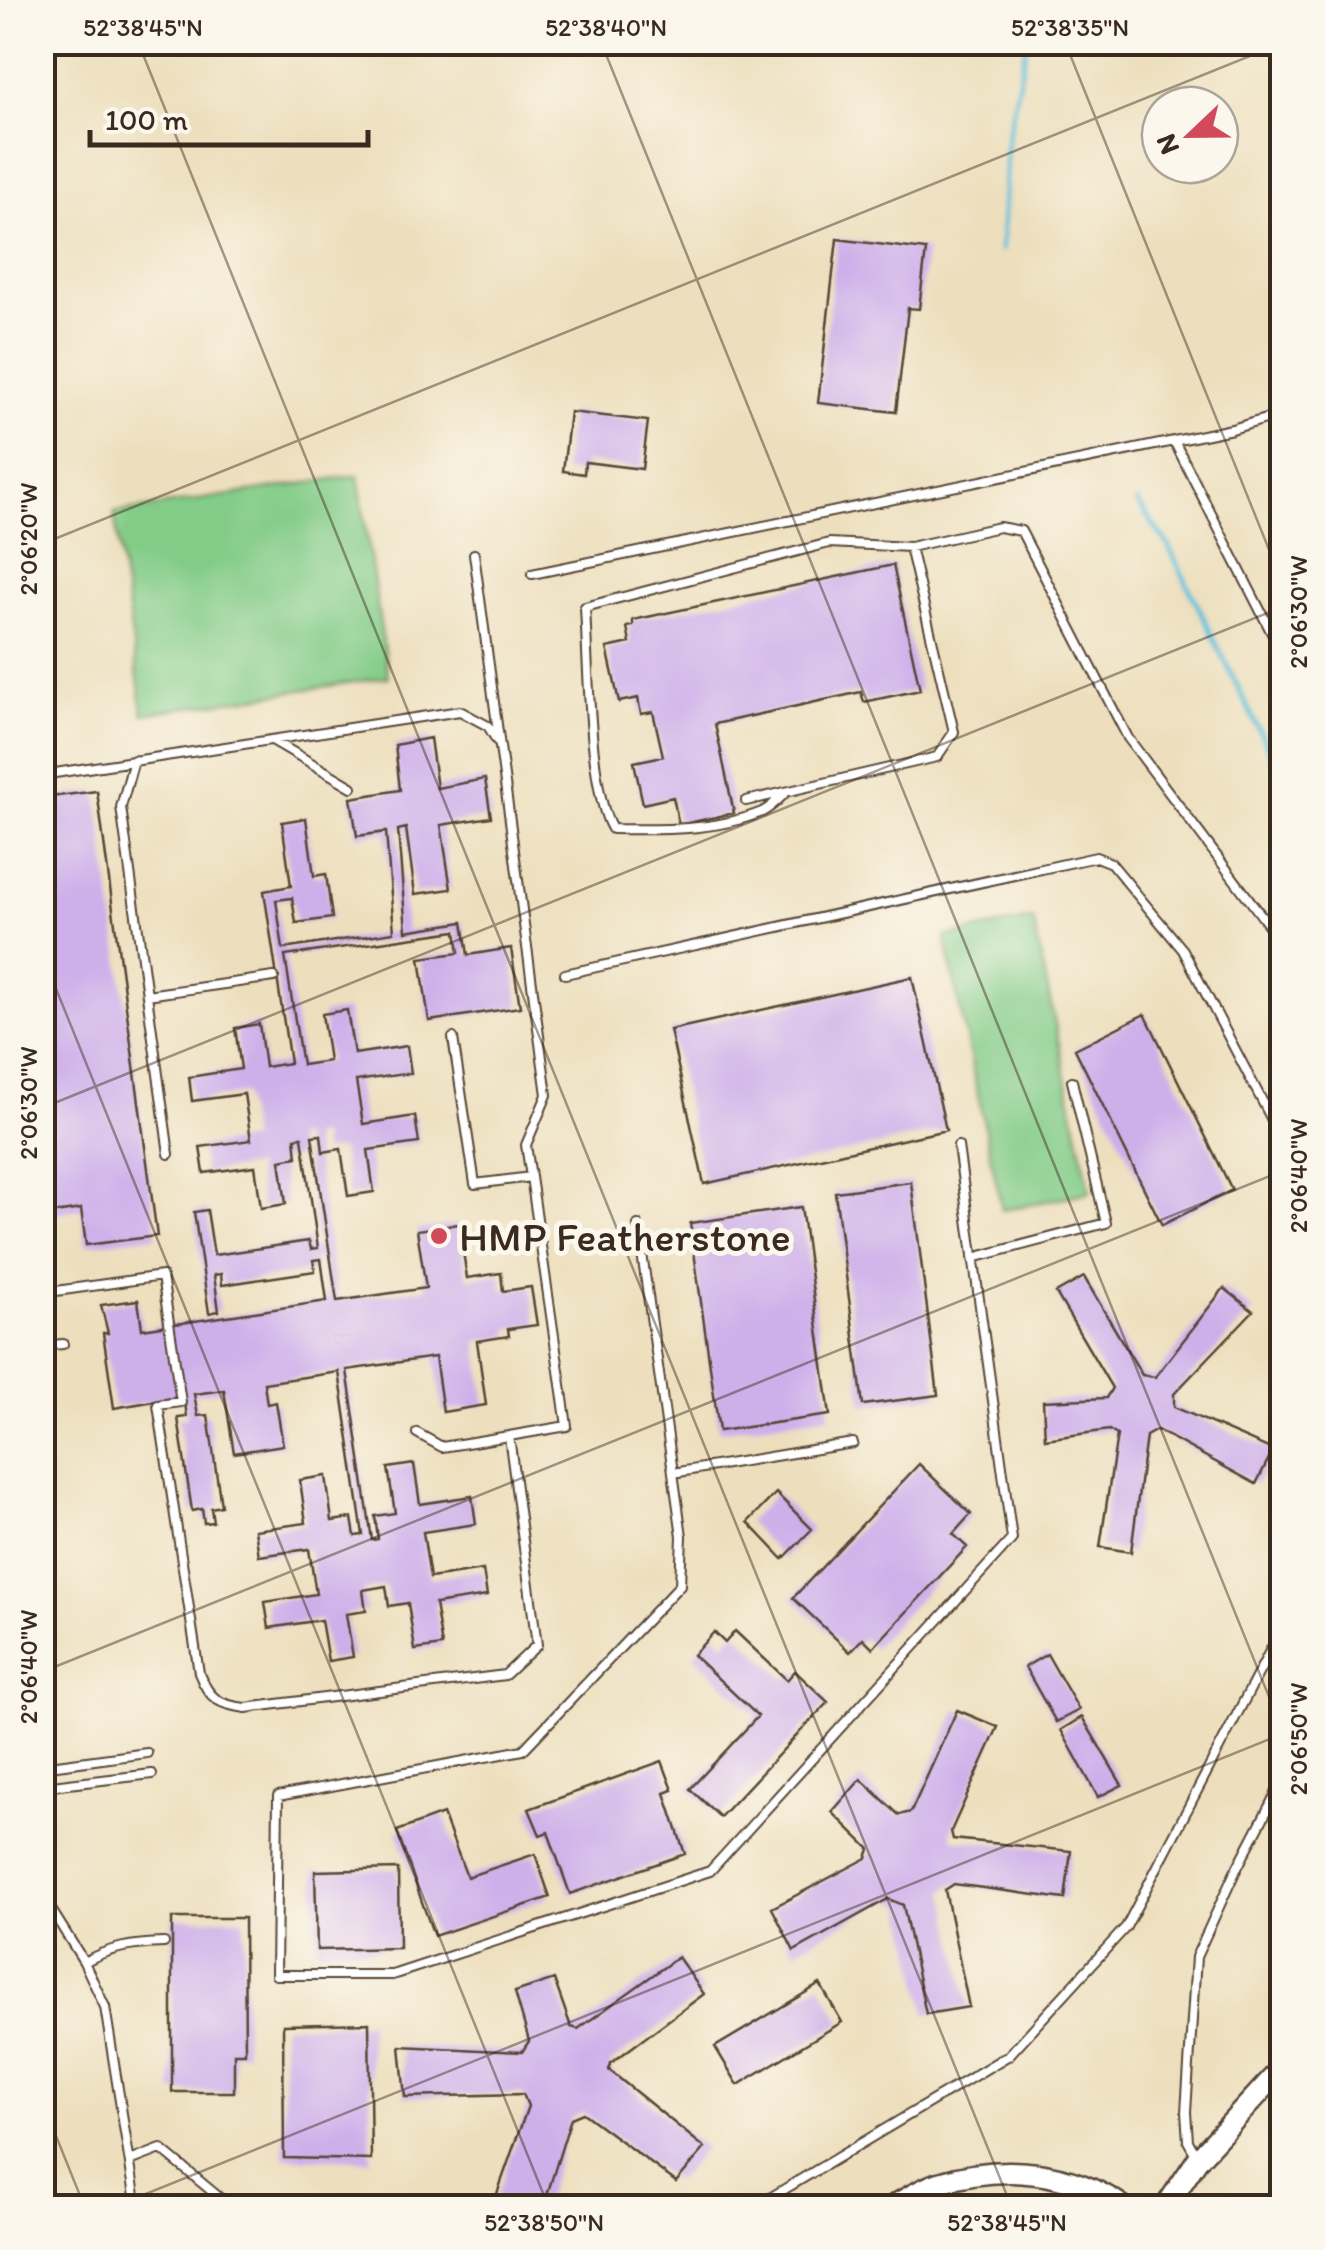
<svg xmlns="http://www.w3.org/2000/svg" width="1325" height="2250" font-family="Itim,sans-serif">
	<rect width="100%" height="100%" fill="#fbf7ec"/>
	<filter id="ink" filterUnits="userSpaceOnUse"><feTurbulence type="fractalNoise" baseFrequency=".01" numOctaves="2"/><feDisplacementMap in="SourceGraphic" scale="20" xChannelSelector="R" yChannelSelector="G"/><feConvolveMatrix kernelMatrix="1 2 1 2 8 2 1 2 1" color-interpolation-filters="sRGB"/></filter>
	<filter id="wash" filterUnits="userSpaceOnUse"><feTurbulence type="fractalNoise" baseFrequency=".0048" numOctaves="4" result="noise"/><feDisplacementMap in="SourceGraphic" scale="40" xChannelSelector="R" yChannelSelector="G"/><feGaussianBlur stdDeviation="2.25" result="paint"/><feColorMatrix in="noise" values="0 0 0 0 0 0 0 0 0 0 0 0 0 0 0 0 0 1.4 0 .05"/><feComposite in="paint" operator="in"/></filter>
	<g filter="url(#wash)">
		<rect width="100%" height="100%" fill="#eddfbd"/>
		<path fill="#83cc88" stroke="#5f7b53" stroke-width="2.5" d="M358 475 388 677 143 714 114 513Z
			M1033 919 1090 1192 1002 1210 945 937Z"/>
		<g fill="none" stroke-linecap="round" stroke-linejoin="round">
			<path stroke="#5cc0da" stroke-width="5" d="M1001 250 1007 138 1027 42
				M1137 502 1168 545 1282 777"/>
		</g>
		<g id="blocks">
			<path fill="#cdafea" d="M837 239 926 250 919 309 908 308 896 412 818 403Z
				M570 412 648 421 642 469 585 462 584 474 563 471Z
				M893 565 920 690 864 702 861 692 715 724 734 813 679 825 673 797 643 804 634 762 663 756 653 712 641 714 638 698 619 702 607 648 630 643 627 627 633 626V620Z
				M430 738 437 788 485 779 491 817 441 825 451 889 415 894 406 828 398 830 406 931 463 922 468 955 511 948 520 1007 429 1021 420 958 459 953 456 931 285 956 302 1065 329 1061 322 1014 347 1010 354 1054 407 1046 411 1073 356 1081 363 1124 415 1116 419 1143 368 1150 374 1192 348 1196 341 1149 323 1152 321 1135 312 1136 337 1301 426 1288 417 1230 459 1224 467 1278 501 1273 503 1291 531 1287 537 1325 508 1329 509 1336 477 1341 486 1405 443 1412 435 1357 347 1370 372 1540 378 1539 375 1516 395 1513 388 1468 414 1464 420 1504 472 1496 476 1524 423 1532 430 1578 483 1570 487 1596 435 1604 442 1646 415 1650 408 1603 389 1606 386 1586 363 1590 366 1611 346 1614 353 1657 328 1661 321 1620 269 1628 265 1602 316 1594 309 1549 259 1556 255 1530 306 1523 300 1480 326 1476 332 1521 352 1518 355 1536 363 1535 339 1372 264 1383 267 1404 276 1402 283 1445 234 1453 224 1390 194 1394 198 1416 208 1415 221 1506 211 1508 213 1522 204 1523 202 1509 192 1511 178 1418 187 1417 184 1396 114 1408 103 1333H108L101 1305 138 1300 142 1329 327 1301 321 1259 313 1260 315 1271 222 1285 221 1274 214 1275 219 1311 209 1313 194 1212 207 1210 214 1255 309 1241 311 1249 318 1248 302 1137 295 1138 297 1157 280 1160 286 1204 261 1208 255 1166 204 1173 200 1147 251 1140 244 1094 192 1101 189 1077 241 1069 235 1028 259 1024 265 1067 290 1063 264 891 291 886 282 822 306 818 314 876 326 874 332 918 296 923 292 898 276 900 283 949 394 932 386 832 357 836 351 798 400 790 395 745Z
				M97 791 157 1236 86 1245 81 1209 42 1215V798Z
				M912 977 946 1130 704 1184 670 1030Z
				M1145 1014 1232 1190 1162 1225 1075 1049Z
				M911 1182 938 1395 863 1405 835 1192Z
				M801 1207 830 1415 719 1431 690 1223Z
				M1084 1277 1142 1375 1155 1377 1224 1288 1253 1311 1174 1394V1407L1273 1450 1256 1484 1157 1430 1146 1436 1131 1552 1100 1547 1117 1435 1109 1430 1045 1439 1043 1401 1106 1398 1112 1388 1056 1293Z
				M919 1464 971 1514 953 1534 967 1547 873 1648 863 1638 850 1652 793 1598Z
				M776 1493 812 1529 783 1559 748 1522Z
				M735 1631 787 1680 795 1671 828 1702 720 1817 690 1789 758 1716 693 1655 714 1632 725 1643Z
				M1047 1654 1079 1710 1056 1722 1025 1667Z
				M957 1710 998 1727 951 1831 953 1839 1071 1851 1065 1899 954 1884 945 1890 969 2007 926 2014 903 1905 888 1899 794 1951 772 1908 867 1858 870 1849 832 1812 861 1779 899 1815 911 1812Z
				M1082 1717 1122 1785 1098 1797 1061 1730Z
				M662 1761 673 1790 665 1793 685 1854 570 1894 548 1832 540 1835 529 1809Z
				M443 1814 467 1877 535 1854 550 1897 434 1936 397 1831Z
				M398 1869 399 1948 317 1950 315 1871Z
				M172 1918H244L245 2053H234V2092H172Z
				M678 1957 704 1994 611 2063 609 2070 705 2148 676 2182 583 2113 571 2118 543 2208H492L528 2106 523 2094 405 2097 400 2046 522 2052 529 2041 515 1992 554 1979 571 2027 578 2029Z
				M820 1984 842 2022 738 2085 715 2047Z
				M369 2023 371 2160 284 2158 283 2025Z"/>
		</g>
	</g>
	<g filter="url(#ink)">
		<use href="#blocks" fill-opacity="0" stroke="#564536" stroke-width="2.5"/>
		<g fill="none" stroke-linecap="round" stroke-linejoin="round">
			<g stroke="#564536" stroke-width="12">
				<path id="lane" d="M1174 441 1282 653
					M532 574 1232 429 1282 414
					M272 740 352 787
					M134 760 121 807 169 1154
					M42 775 460 711 488 726 497 741
					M786 792C779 799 771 808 762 812 715 831 662 830 612 829 589 791 588 657 585 607L829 543 910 547 999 527 1021 531 1128 738 1282 943
					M746 801 937 757 954 732 910 547
					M565 974 1096 857 1111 863 1183 950 1282 1139
					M147 995 274 977
					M453 1038 475 1184 531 1177 526 1145 547 1095 474 554
					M638 1225 682 1536 680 1585 523 1750 278 1796 276 1975H392L710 1871 1012 1539 958 1146
					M973 1258 1106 1223 1072 1081
					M42 1293 162 1276 181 1402 158 1405 199 1673C209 1699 219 1705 246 1708L505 1675 537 1645 509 1436 567 1426 531 1177
					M42 1346 63 1344
					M417 1433 442 1447 509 1436
					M673 1473 853 1443
					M42 1767 147 1753
					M42 1784 52 1786 152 1774
					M42 1895 84 1962 105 2007 137 2208
					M84 1962C111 1947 133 1944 164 1943
					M1196 2155 1188 2141 1186 2112 1196 1957 1235 1872 1282 1782
					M130 2161 161 2149 232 2208
					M753 2208 1009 2055 1126 1927 1282 1628"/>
			</g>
			<g stroke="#564536" stroke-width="25">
				<path id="secondary" d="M890 2208C906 2199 922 2188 939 2183 1003 2163 1070 2170 1125 2208
					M1165 2208 1198 2159 1282 2068"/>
			</g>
			<use href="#lane" stroke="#fff" stroke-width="8"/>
			<use href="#secondary" stroke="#fff" stroke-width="20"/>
		</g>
	</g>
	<path fill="none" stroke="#3b2a1e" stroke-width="2.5" stroke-opacity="0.45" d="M138 42 1012 2208M601 42 1282 1729M1065 42 1282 582M42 544 1282 43M42 954 549 2208M42 1108 1282 607M42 1672 1282 1171M42 2101 85 2208M111 2208 1282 1734"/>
	<circle fill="#d1495b" stroke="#fbf7ec" stroke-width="4" cx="439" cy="1236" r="10"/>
	<g text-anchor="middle" stroke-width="10" stroke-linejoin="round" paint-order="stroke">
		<g font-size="42" fill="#3b2a1e" stroke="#fbf7ec" text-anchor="start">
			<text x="459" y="1251">HMP Featherstone</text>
		</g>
	</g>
	<rect width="1325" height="2250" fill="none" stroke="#fbf7ec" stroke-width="110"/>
	<g transform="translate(1190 135) rotate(248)"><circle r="48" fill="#fbf7ec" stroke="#aea59a" stroke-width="2.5"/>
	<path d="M0-8L18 38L0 25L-18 38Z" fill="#d1495b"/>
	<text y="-15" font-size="28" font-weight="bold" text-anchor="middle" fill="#3b2a1e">N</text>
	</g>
	<path d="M90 130v15h278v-15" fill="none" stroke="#3b2a1e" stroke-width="5"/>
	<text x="105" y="130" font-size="30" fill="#3b2a1e" stroke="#fbf7ec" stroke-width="8" paint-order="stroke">100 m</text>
	<rect x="55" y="55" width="1215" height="2140" fill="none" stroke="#3b2a1e" stroke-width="4"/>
	<g font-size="25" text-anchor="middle" fill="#3b2a1e">
		<text x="143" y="36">52°38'45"N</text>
		<text x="606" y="36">52°38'40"N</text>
		<text x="1070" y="36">52°38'35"N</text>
		<text transform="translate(28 539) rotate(-90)" y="9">2°06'20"W</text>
		<text transform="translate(1298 612) rotate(-90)" y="9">2°06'30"W</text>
		<text transform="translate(28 1103) rotate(-90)" y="9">2°06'30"W</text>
		<text transform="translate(1298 1176) rotate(-90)" y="9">2°06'40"W</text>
		<text transform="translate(28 1667) rotate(-90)" y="9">2°06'40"W</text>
		<text transform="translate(1298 1739) rotate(-90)" y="9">2°06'50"W</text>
		<text x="544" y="2231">52°38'50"N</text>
		<text x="1007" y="2231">52°38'45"N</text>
	</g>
</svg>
